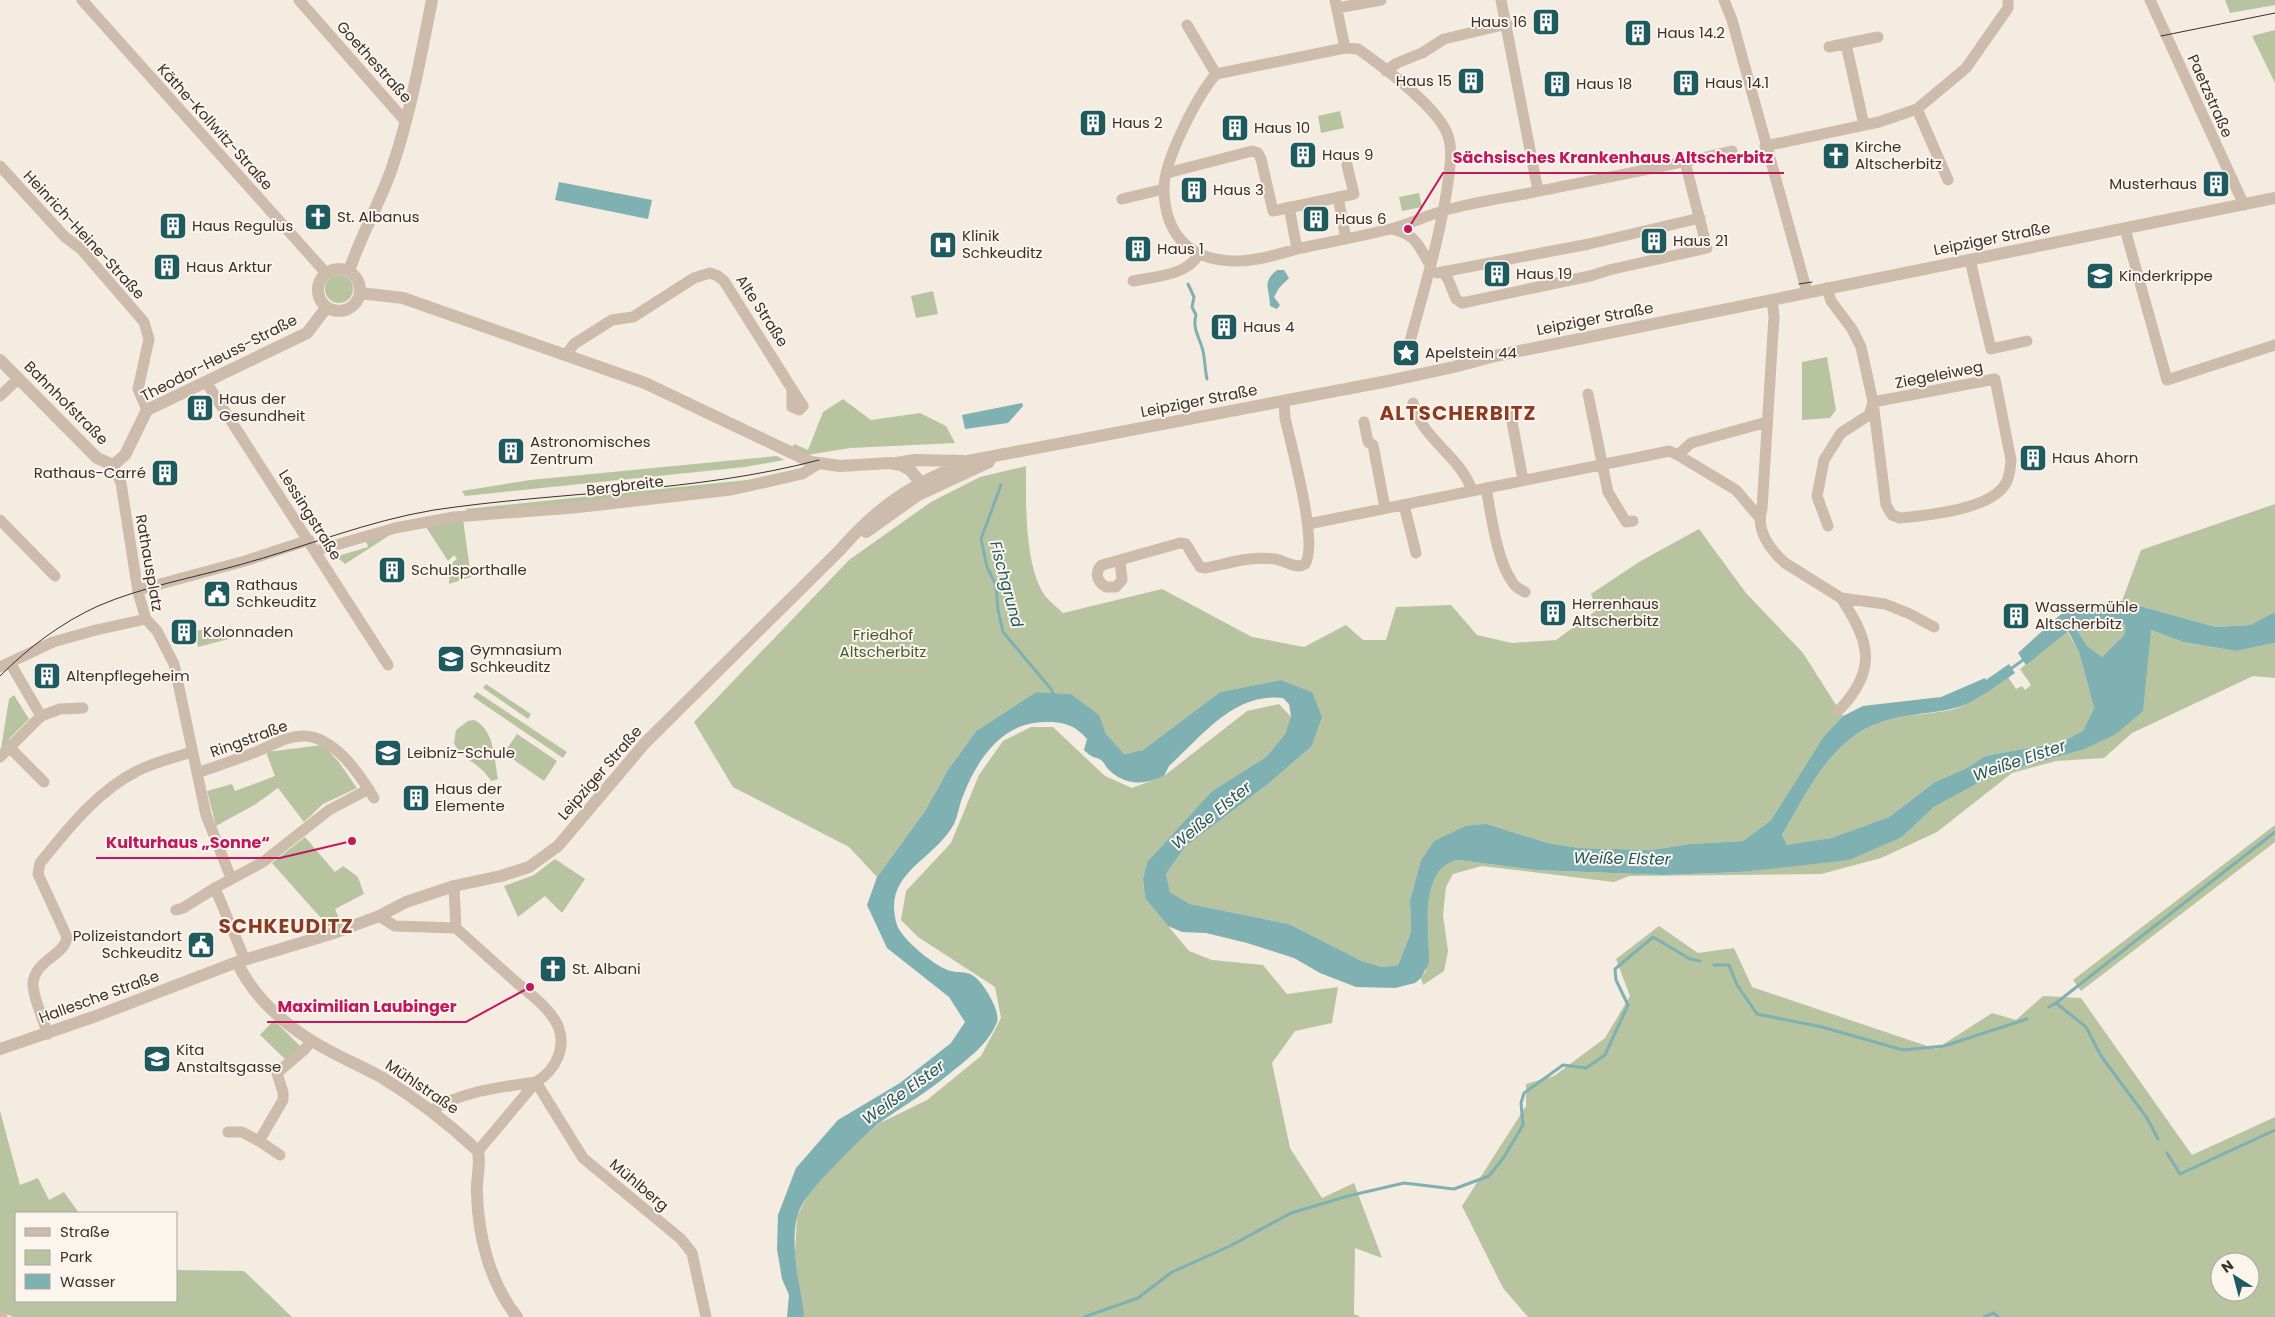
<svg xmlns="http://www.w3.org/2000/svg" width="2275" height="1317" font-family="Poppins,sans-serif">
	<rect width="100%" height="100%" fill="#f4ebe1"/>
	<path fill="#b8c4a0" fill-rule="evenodd" d="M2225 0H2275V5L2230 13Z
		M2275 30V83L2252 36Z
		M1340 111 1344 128 1321 133 1318 116Z
		M1419 193 1422 207 1402 211 1399 197Z
		M325 289a14 14 0 1 1 28 0a14 14 0 1 1-28 0Z
		M933 291 938 314 916 318 911 296Z
		M1827 357 1836 410 1830 418 1802 420V362Z
		M843 399 871 420 920 413 946 426 955 443 850 448 807 455 792 449 794 444 808 450 823 412Z
		M777 456 784 460 745 467 465 496 462 491 530 480Z
		M1026 466C1026 501 1024 568 1046 597 1051 603 1058 608 1063 613L1162 589 1252 637 1304 647 1346 625 1363 640H1386L1396 607 1451 605 1477 635 1512 643 1556 640 1597 610 1591 594 1639 562 1699 529 1746 593 1803 653 1843 716 1824 736 1771 820 1743 841 1690 844 1651 850 1579 848 1548 843 1487 824 1434 841 1421 860 1410 900 1411 932 1398 965 1382 967 1362 961 1289 924 1190 904 1170 892 1166 874 1185 847 1268 784 1311 747 1312 692 1281 680 1220 692 1143 750 1123 754 1106 734 1098 715 1071 694 1036 692 976 731 948 770 925 811 877 877 849 847 733 787 694 722 849 560 931 502 980 477Z
		M801 468V472L741 485 506 510 467 511 466 509 747 480Z
		M2275 504V612L2250 625 2216 627 2122 601 2141 550Z
		M463 519 471 577 449 584 450 564 457 559 454 555 448 561 426 527Z
		M393 533 345 564C339 557 332 558 327 552L336 549 338 556 368 547 366 541Z
		M2119 623 2125 625 2124 635 2102 657 2087 646 2075 627Z
		M219 627 227 630 229 639 198 647 195 631Z
		M2151 630 2183 642 2236 651 2275 643V678L2253 676 2132 733 2104 758 2056 761 2012 773 1937 832 1881 858 1821 874 1629 876 1614 882 1482 866 1453 874 1446 887 1443 915 1448 951 1444 971 1423 985 1421 978 1426 971C1427 950 1425 894 1434 877 1439 867 1447 862 1458 860L1535 870 1663 875 1741 872 1789 865 1902 837 1934 807 1993 775 2082 750 2149 636Z
		M2067 631 2079 652 2094 708 2083 732 2061 742 1985 756 1967 768 1935 782 1889 817 1831 838 1787 846 1782 835C1807 791 1834 735 1887 720 1908 714 1945 714 1963 706 1979 698 1993 687 2008 677L2016 689 2022 686 2025 690 2031 685 2020 669Z
		M486 684 531 714 528 719 483 688Z
		M477 692 567 752 563 758 473 697Z
		M14 695 29 719 9 739V744L1 749 9 699Z
		M1279 704 1291 717 1285 734 1266 757 1212 791 1147 862 1143 879 1145 898 1189 951 1212 960 1263 965 1287 994 1338 987 1332 1023 1295 1031 1272 1063 1290 1148 1322 1198 1354 1183 1382 1258 1355 1248 1354 1314 1361 1317H803L795 1254 797 1216 809 1193 851 1147 880 1123 927 1100 981 1056 1001 1018 995 987 918 937 901 920 906 891 951 843 979 775 1003 741 1031 727H1053L1105 776 1132 788 1164 776 1247 711Z
		M474 720C495 730 494 759 498 779L491 781C480 762 461 760 454 743L456 730 468 721Z
		M517 734 557 761 544 781 504 753Z
		M323 745 338 761 357 788 323 804 304 822 278 788 256 804 216 826 207 791 232 784 235 791 275 776 266 752Z
		M2275 825V842L2081 991 2073 980Z
		M305 837 335 872 343 866 358 877 364 894 335 909 342 925 328 926 272 863Z
		M555 859 585 879 562 913 545 896 518 917 504 886 534 875Z
		M1659 926 1698 953 1734 948 1752 987 1936 1049 1992 1013 2016 1020 2043 996 2081 998 2192 1155 2275 1117V1317H1528L1503 1288 1462 1206 1526 1106V1084L1554 1076 1605 1038 1630 996 1616 959ZM2220 1262H2250V1292H2220Z
		M274 1020 300 1046 286 1060 260 1035Z
		M0 1111 20 1185 38 1178 49 1200 64 1192 79 1213H16V1301H176V1270L244 1271 292 1317H14L0 1312Z"/>
	<path fill="#7fb0b2" fill-rule="evenodd" d="M559 182 652 200 648 219 555 200Z
		M1277 270H1284L1289 278 1279 288 1274 297 1280 305 1277 309 1270 306C1270 289 1261 283 1277 270Z
		M1022 403 1023 406 1008 423 965 429 962 415Z
		M2122 601 2216 627 2250 625 2275 612V643L2236 651 2183 642 2151 630 2143 711 2116 734 2082 750 1993 775 1934 807 1902 837 1849 860 1741 872 1663 875 1535 870 1458 860C1418 867 1429 932 1429 963L1421 978 1415 983 1395 988 1356 987 1320 973 1294 958 1247 943 1206 933 1182 932 1168 926 1145 898 1143 879 1147 862 1212 791 1266 757 1285 734 1291 716 1289 704 1283 698C1234 692 1202 736 1169 766L1164 776C1144 785 1126 786 1109 770 1106 767 1104 762 1101 760 1094 756 1093 759 1084 750L1087 739C1075 725 1064 722 1046 722 1003 721 977 759 963 796 959 805 958 816 954 824 933 862 881 873 897 925 902 940 937 968 951 971 958 973 966 971 972 975 982 980 1001 1011 997 1022 988 1045 967 1059 948 1075 926 1093 901 1107 878 1124 858 1141 841 1159 823 1178 813 1189 801 1202 797 1217 790 1246 800 1285 804 1314L803 1317H787L789 1295 782 1279 777 1249 778 1215 796 1168 838 1120 900 1083 951 1043 965 1022 949 997 887 948 867 905 877 877 925 811 948 770 976 731 1036 692 1071 694 1099 715 1106 734 1124 754 1143 750 1220 692 1281 680 1312 692 1322 717 1311 747 1268 784 1185 847 1166 874 1170 892 1190 904 1289 924 1362 961 1382 967 1398 965 1411 932 1410 900 1421 860 1434 841 1466 826 1487 824 1548 843 1579 848 1651 850 1690 844 1743 841 1771 820 1824 736 1843 716 1863 706 1941 697 1985 678 1986 680 2009 664 2015 673C2002 682 1973 703 1959 707 1926 716 1890 713 1860 732 1823 756 1803 799 1782 835L1787 845 1831 838 1889 817 1935 782 1967 768 1985 756 2062 742 2083 731 2094 708 2079 652 2068 631 2026 665 2018 653 2060 615 2075 605ZM2119 623 2125 625 2124 635 2102 657 2087 646 2075 627Z"/>
	<g fill="none" stroke-linecap="round" stroke-linejoin="round">
		<path stroke="#7fb0b2" stroke-width="3" d="M1188 284 1194 297 1192 307 1196 315C1192 329 1200 338 1203 351 1205 360 1205 370 1207 379
			M1001 485 981 539 987 567 996 585 998 610 1003 632 1051 689 1054 696
			M2009 670 2026 658
			M1714 965H1729L1737 985 1757 1014 1822 1027 1903 1050 1944 1046 2027 1019
			M2056 1003 2275 832
			M2049 1007 2056 1003 2086 1027 2101 1056 2147 1118 2158 1139
			M2167 1153 2180 1174 2275 1130
			M1084 1317 1138 1298 1172 1272 1230 1246 1291 1213 1348 1196 1404 1183 1454 1189 1489 1176 1504 1157 1523 1125 1521 1103 1524 1093 1563 1065 1586 1068 1605 1055 1628 1005 1616 980 1615 969 1653 937 1690 959 1700 961
			M1984 1317 1994 1313 1998 1317"/>
		<path stroke="#cdbbac" stroke-width="11" d="M82 0 326 273
			M299 0 406 122
			M1335 0 1345 48
			M1501 0 1538 191
			M1724 0 1732 20 1807 292
			M2150 0 2244 205
			M1337 8 1381 0
			M1187 25 1216 74
			M1846 44 1864 125
			M1829 47 1878 37
			M1386 71 1397 63 1422 53 1444 39 1507 24
			M1917 109 1948 180
			M1765 146 1879 122 1917 109 1966 68 2008 8V0
			M0 166 65 237 81 249 144 322 149 339 138 389 147 410
			M1167 173 1252 151 1258 153 1261 159 1273 211 1354 194 1347 165
			M1338 197 1346 239
			M1122 199 1164 189
			M1289 207 1297 249
			M1391 229C1415 233 1419 246 1430 265
			M2125 229 2167 380 2275 345
			M1970 260 1991 349 2027 341
			M1443 272 1448 279 1456 299 1462 303 1590 276 1609 270 1707 248 1685 162
			M1437 273 1589 244 1700 218
			M1133 281C1157 276 1186 276 1199 254
			M1827 288 1831 301 1852 329 1861 347 1873 402 1869 415 1841 433 1824 460 1817 496 1828 526
			M1772 300 1774 316 1762 509C1755 529 1770 550 1785 563L1841 598 1885 604 1910 614 1934 627
			M1409 345C1423 293 1439 241 1447 189 1449 173 1453 155 1449 139 1443 111 1382 66 1358 49L1345 48 1216 74C1198 95 1163 161 1164 190 1165 232 1187 259 1231 261 1254 262 1275 255 1297 249 1328 242 1359 237 1390 229 1408 225 1425 216 1443 211 1470 203 1498 199 1525 194 1594 180 1664 167 1732 151
			M566 355 574 344 612 320 633 317 694 278 710 273 718 276 724 281 792 389V407L799 410 803 406 792 389
			M1995 379 2011 460C2010 469 2010 476 2006 483 1991 510 1928 515 1900 518L1892 515 1886 505 1873 402Z
			M206 382 388 665
			M1588 394 1608 492 1626 522 1633 521
			M0 396 18 379
			M1413 403C1421 439 1461 456 1472 491
			M1510 411 1523 480
			M1364 422 1368 442 1373 445 1385 508
			M113 465 121 483 138 592 146 619 157 631 174 664 206 815 231 878
			M1486 488C1491 514 1497 562 1513 583 1515 587 1521 590 1525 592
			M1404 505 1416 553
			M1759 517 1736 490 1678 455 1691 443 1767 422
			M0 520 55 576
			M1308 524 1655 454 1669 451 1678 455
			M316 553 322 549 395 528 454 517 574 508 731 490 802 474 818 464
			M1120 560 1122 580 1116 587H1106C1097 582 1094 572 1102 565L1180 543 1186 544 1200 567 1206 568C1229 563 1251 556 1275 559 1284 560 1296 570 1305 564 1319 544 1291 445 1285 418L1284 401
			M138 590 245 561 309 540
			M0 667 53 642 96 630 146 619
			M13 668 41 716
			M1839 710C1878 670 1870 641 1841 598
			M10 748 44 782
			M0 757 41 716 60 709 83 708
			M197 773C217 766 238 759 258 751 273 745 288 735 305 736 336 738 360 775 374 798
			M454 886 456 928
			M176 910 183 908 215 888
			M379 916 395 926 456 928C476 946 496 964 516 982 530 994 550 1008 558 1026 567 1048 555 1071 536 1082L478 1151
			M245 960 215 888 263 862 329 810 369 789
			M48 1034C43 1020 33 997 33 984 34 960 65 956 67 937L38 874 40 863C68 829 96 792 137 771 155 762 173 758 192 752
			M536 1082 583 1158 681 1239 692 1253 706 1317
			M432 1110C463 1091 501 1087 536 1082
			M228 1132H242L259 1141
			M280 1155 259 1141 283 1100V1092L277 1073 305 1049 311 1041
			M0 1316 2 1317"/>
		<path stroke="#cdbbac" stroke-width="12" d="M318 290a21 21 0 1 1 42 0a21 21 0 1 1-42 0Z
			M349 271C361 235 381 201 393 165 411 111 421 55 432 0
			M360 293 403 298 645 383 811 462 840 466 890 463 901 465 910 470 927 490
			M0 360 97 458 113 465 125 455 147 410 307 333 327 307
			M896 463 915 460 963 461
			M866 532 918 495 989 462
			M237 962C254 999 290 1030 326 1049 344 1059 363 1067 381 1077 416 1098 448 1123 478 1151 481 1168 476 1177 477 1193 478 1236 490 1283 517 1317
			M0 1049 96 1016 237 962 334 933 379 916 406 902 454 886 501 876 529 867 558 846 645 743 839 551C881 503 910 486 968 461L1388 381 1454 367 1495 356 2275 198"/>
		<path stroke="#3b302b" stroke-width="1" d="M2161 36 2275 13
			M1799 284 1812 282
			M0 676C29 647 61 623 98 606 142 587 192 578 239 565 305 547 367 521 434 510 562 491 694 493 819 460"/>
	</g>
	<defs>
		<g id="building-square" transform="scale(1.4375)"><rect x="-9" y="-9" width="18" height="18" rx="4" fill="#1f5a5e" stroke="#fbf5ee"/><path d="M-4-6H4V6H1V3H-1V6H-4ZM-2.5-4.3h1.7v1.8h-1.7ZM.8-4.3h1.7v1.8H.8ZM-2.5-1h1.7V.8h-1.7ZM.8-1h1.7V.8H.8Z" fill="#fff"/></g>
		<g id="church-square" transform="scale(1.4375)"><rect x="-9" y="-9" width="18" height="18" rx="4" fill="#1f5a5e" stroke="#fbf5ee"/><path d="M-1.2-6h2.4v3.5h3.3v2.4h-3.3V6h-2.4V-.1h-3.3v-2.4h3.3Z" fill="#fff"/></g>
		<g id="hospital-square" transform="scale(1.4375)"><rect x="-9" y="-9" width="18" height="18" rx="4" fill="#1f5a5e" stroke="#fbf5ee"/><path d="M-5-5h3v3.5h4V-5h3V5h-3V1.5h-4V5h-3Z" fill="#fff"/></g>
		<g id="school-square" transform="scale(1.4375)"><rect x="-9" y="-9" width="18" height="18" rx="4" fill="#1f5a5e" stroke="#fbf5ee"/><path d="M0-5L7-2L0 1L-7-2ZM-4 1L0 2.5L4 1V4Q0 6-4 4Z" fill="#fff"/></g>
		<g id="sight-square" transform="scale(1.4375)"><rect x="-9" y="-9" width="18" height="18" rx="4" fill="#1f5a5e" stroke="#fbf5ee"/><path d="M0-6L1.8-2.2L6-1.7L2.9 1.2L3.7 5.4L0 3.3L-3.7 5.4L-2.9 1.2L-6-1.7L-1.8-2.2Z" fill="#fff"/></g>
		<g id="civic-square" transform="scale(1.4375)"><rect x="-9" y="-9" width="18" height="18" rx="4" fill="#1f5a5e" stroke="#fbf5ee"/><path d="M-.6-6.5H3V-4.5H.6V-3L4-1V1h2V6H-6V1h2V-1L-.6-3ZM-1.2 2.5V6h2.4V2.5Z" fill="#fff"/></g>
	</defs>
	<g fill-rule="evenodd">
		<use href="#building-square" x="1546" y="22"/>
		<use href="#building-square" x="1638" y="33"/>
		<use href="#building-square" x="1471" y="81"/>
		<use href="#building-square" x="1686" y="83"/>
		<use href="#building-square" x="1557" y="84"/>
		<use href="#building-square" x="1093" y="123"/>
		<use href="#building-square" x="1235" y="128"/>
		<use href="#building-square" x="1303" y="155"/>
		<use href="#church-square" x="1836" y="156"/>
		<use href="#building-square" x="2216" y="184"/>
		<use href="#building-square" x="1194" y="190"/>
		<use href="#church-square" x="318" y="217"/>
		<use href="#building-square" x="1316" y="219"/>
		<use href="#building-square" x="173" y="226"/>
		<use href="#building-square" x="1654" y="241"/>
		<use href="#hospital-square" x="943" y="245"/>
		<use href="#building-square" x="1138" y="249"/>
		<use href="#building-square" x="167" y="267"/>
		<use href="#building-square" x="1497" y="274"/>
		<use href="#school-square" x="2100" y="276"/>
		<use href="#building-square" x="1224" y="327"/>
		<use href="#sight-square" x="1406" y="353"/>
		<use href="#building-square" x="200" y="408"/>
		<use href="#building-square" x="511" y="451"/>
		<use href="#building-square" x="2033" y="458"/>
		<use href="#building-square" x="165" y="473"/>
		<use href="#building-square" x="392" y="570"/>
		<use href="#civic-square" x="217" y="594"/>
		<use href="#building-square" x="1553" y="613"/>
		<use href="#building-square" x="2016" y="616"/>
		<use href="#building-square" x="184" y="632"/>
		<use href="#school-square" x="451" y="659"/>
		<use href="#building-square" x="47" y="676"/>
		<use href="#school-square" x="388" y="753"/>
		<use href="#building-square" x="416" y="798"/>
		<use href="#civic-square" x="201" y="945"/>
		<use href="#church-square" x="553" y="969"/>
		<use href="#school-square" x="157" y="1059"/>
	</g>
	<g text-anchor="middle" stroke-width="4" stroke-linejoin="round" paint-order="stroke">
		<g font-size="15" fill="#3b302b" stroke="#fbf5ee" text-anchor="start">
			<text x="1527" y="27" text-anchor="end">Haus 16</text>
			<text x="1657" y="38">Haus 14.2</text>
			<text x="1452" y="86" text-anchor="end">Haus 15</text>
			<text x="1705" y="88">Haus 14.1</text>
			<text x="1576" y="89">Haus 18</text>
			<text x="1112" y="128">Haus 2</text>
			<text x="1254" y="133">Haus 10</text>
			<text x="1855" y="152">Kirche<tspan x="1855" dy="17">Altscherbitz</tspan></text>
			<text x="1322" y="160">Haus 9</text>
			<text x="2197" y="189" text-anchor="end">Musterhaus</text>
			<text x="1213" y="195">Haus 3</text>
			<text x="337" y="222">St. Albanus</text>
			<text x="1335" y="224">Haus 6</text>
			<text x="192" y="231">Haus Regulus</text>
			<text x="962" y="241">Klinik<tspan x="962" dy="17">Schkeuditz</tspan></text>
			<text x="1673" y="246">Haus 21</text>
			<text x="1157" y="254">Haus 1</text>
			<text x="186" y="272">Haus Arktur</text>
			<text x="1516" y="279">Haus 19</text>
			<text x="2119" y="281">Kinderkrippe</text>
			<text x="1243" y="332">Haus 4</text>
			<text x="1425" y="358">Apelstein 44</text>
			<text x="219" y="404">Haus der<tspan x="219" dy="17">Gesundheit</tspan></text>
			<text x="530" y="447">Astronomisches<tspan x="530" dy="17">Zentrum</tspan></text>
			<text x="2052" y="463">Haus Ahorn</text>
			<text x="146" y="478" text-anchor="end">Rathaus-Carré</text>
			<text x="411" y="575">Schulsporthalle</text>
			<text x="236" y="590">Rathaus<tspan x="236" dy="17">Schkeuditz</tspan></text>
			<text x="1572" y="609">Herrenhaus<tspan x="1572" dy="17">Altscherbitz</tspan></text>
			<text x="2035" y="612">Wassermühle<tspan x="2035" dy="17">Altscherbitz</tspan></text>
			<text x="203" y="637">Kolonnaden</text>
			<text x="470" y="655">Gymnasium<tspan x="470" dy="17">Schkeuditz</tspan></text>
			<text x="66" y="681">Altenpflegeheim</text>
			<text x="407" y="758">Leibniz-Schule</text>
			<text x="435" y="794">Haus der<tspan x="435" dy="17">Elemente</tspan></text>
			<text x="182" y="941" text-anchor="end">Polizeistandort<tspan x="182" dy="17">Schkeuditz</tspan></text>
			<text x="572" y="974">St. Albani</text>
			<text x="176" y="1055">Kita<tspan x="176" dy="17">Anstaltsgasse</tspan></text>
		</g>
		<g font-size="15" fill="#3b302b" stroke="#fbf5ee">
			<text transform="translate(374 62) rotate(48)" y="5">Goethestraße</text>
			<text transform="translate(2210 96) rotate(66)" y="5">Paetzstraße</text>
			<text transform="translate(215 127) rotate(48)" y="5">Käthe-Kollwitz-Straße</text>
			<text transform="translate(84 235) rotate(47)" y="5">Heinrich-Heine-Straße</text>
			<text transform="translate(1992 239) rotate(-11)" y="5">Leipziger Straße</text>
			<text transform="translate(762 311) rotate(57)" y="5">Alte Straße</text>
			<text transform="translate(1595 319) rotate(-11)" y="5">Leipziger Straße</text>
			<text transform="translate(219 358) rotate(-27)" y="5">Theodor-Heuss-Straße</text>
			<text transform="translate(1939 375) rotate(-11)" y="5">Ziegeleiweg</text>
			<text transform="translate(1199 401) rotate(-11)" y="5">Leipziger Straße</text>
			<text transform="translate(66 403) rotate(45)" y="5">Bahnhofstraße</text>
			<text transform="translate(625 486) rotate(-7)" y="5">Bergbreite</text>
			<text transform="translate(310 515) rotate(58)" y="5">Lessingstraße</text>
			<text transform="translate(149 563) rotate(80)" y="5">Rathausplatz</text>
			<text transform="translate(249 739) rotate(-20)" y="5">Ringstraße</text>
			<text transform="translate(600 773) rotate(-49)" y="5">Leipziger Straße</text>
			<text transform="translate(99 997) rotate(-20)" y="5">Hallesche Straße</text>
			<text transform="translate(422 1087) rotate(34)" y="5">Mühlstraße</text>
			<text transform="translate(639 1185) rotate(40)" y="5">Mühlberg</text>
		</g>
		<g font-size="15" fill="#4a5a2e" stroke="#fbf5ee">
			<text x="883" y="640">Friedhof<tspan x="883" dy="17">Altscherbitz</tspan></text>
		</g>
		<g font-size="16" font-style="italic" fill="#1f5a5e" stroke="#fbf5ee">
			<text transform="translate(1007 584) rotate(75)" y="6">Fischgrund</text>
			<text transform="translate(2019 760) rotate(-19)" y="6">Weiße Elster</text>
			<text transform="translate(1211 815) rotate(-39)" y="6">Weiße Elster</text>
			<text transform="translate(1622 858) rotate(1)" y="6">Weiße Elster</text>
			<text transform="translate(903 1092) rotate(-36)" y="6">Weiße Elster</text>
		</g>
		<g font-size="20" font-weight="bold" letter-spacing="1" fill="#8c3b22" stroke="#fbf5ee">
			<text x="1458" y="420">ALTSCHERBITZ</text>
			<text x="286" y="933">SCHKEUDITZ</text>
		</g>
	</g>
	<path fill="none" stroke="#c2185b" stroke-width="2" d="M1408 229L1443 173H1784M352 841L280 858H96M530 987L466 1022H267"/>
	<g fill="#c2185b" stroke="#fbf5ee" stroke-width="2">
		<circle cx="1408" cy="229" r="5"/>
		<circle cx="352" cy="841" r="5"/>
		<circle cx="530" cy="987" r="5"/>
	</g>
	<g font-size="16" text-anchor="middle" font-weight="bold" fill="#c2185b" stroke="#fbf5ee" stroke-width="4" stroke-linejoin="round" paint-order="stroke">
		<text x="1613" y="163">Sächsisches Krankenhaus Altscherbitz</text>
		<text x="188" y="848">Kulturhaus „Sonne“</text>
		<text x="367" y="1012">Maximilian Laubinger</text>
	</g>
	<rect x="15" y="1212" width="162" height="90" fill="#fbf5ee" stroke="#aea6a0"/>
	<rect x="25" y="1228" width="25" height="8" fill="#cdbbac" stroke="#aea6a0"/>
	<text x="60" y="1237" font-size="15" fill="#3b302b">Straße</text>
	<rect x="25" y="1250" width="25" height="15" fill="#b8c4a0" stroke="#aea6a0"/>
	<text x="60" y="1262" font-size="15" fill="#3b302b">Park</text>
	<rect x="25" y="1274" width="25" height="15" fill="#7fb0b2" stroke="#aea6a0"/>
	<text x="60" y="1287" font-size="15" fill="#3b302b">Wasser</text>
	<g transform="translate(2235 1277) rotate(324)"><circle r="24" fill="#fbf5ee" stroke="#aea6a0"/>
	<path d="M0-4L9 19L0 12L-9 19Z" fill="#1f5a5e"/>
	<text y="-8" font-size="14" font-weight="bold" text-anchor="middle" fill="#3b302b">N</text>
	</g>
</svg>
